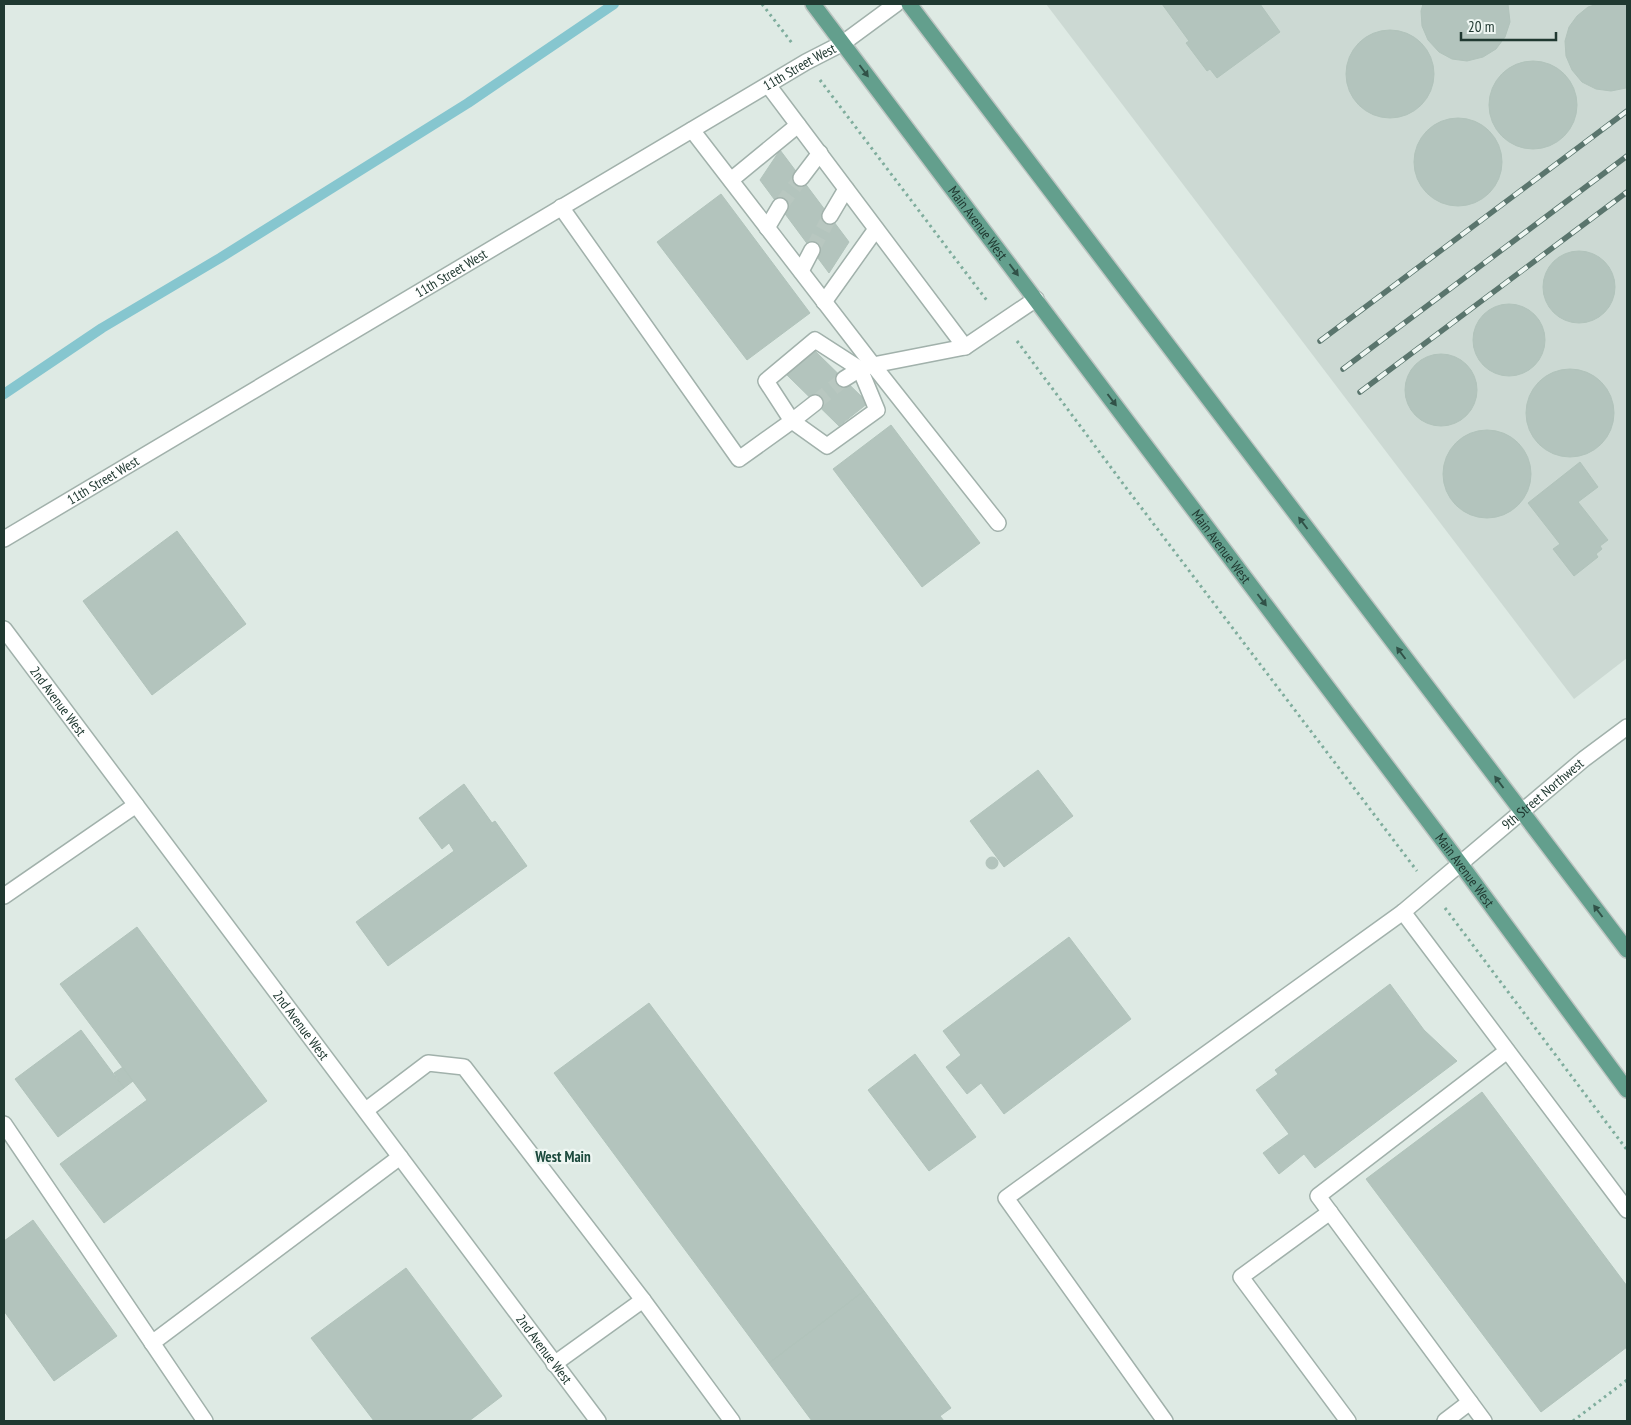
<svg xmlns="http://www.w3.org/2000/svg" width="1631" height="1425" font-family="'PT Sans Narrow',sans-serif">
	<rect width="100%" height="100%" fill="#deeae4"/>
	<path fill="#ccd9d3" d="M1046 4H1627V658L1574 699Z"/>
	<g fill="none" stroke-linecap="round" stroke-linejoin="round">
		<path stroke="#86c6cf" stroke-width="10" d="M4 394 102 328 220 258 468 103 614 4"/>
	</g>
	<path fill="#b3c4bd" stroke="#b1c3bb" d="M1162 4H1260L1280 32 1217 78 1210 69 1207 71 1186 43 1189 41Z
		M1423 4H1508L1510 22 1505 37 1496 49 1483 57 1467 61 1452 59 1439 52 1428 40 1422 26 1421 11Z
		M1598 4H1621L1627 6 1626 88 1611 91 1596 89 1582 82 1572 70 1566 56 1565 41 1569 27 1577 16 1588 7Z
		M1346 74a44 44 0 1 1 88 0a44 44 0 1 1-88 0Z
		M1489 105a44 44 0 1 1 88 0a44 44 0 1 1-88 0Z
		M1414 162a44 44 0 1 1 88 0a44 44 0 1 1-88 0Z
		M780 150 849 242 829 273 760 180Z
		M721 194 810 313 747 360 657 242Z
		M1543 287a36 36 0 1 1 72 0a36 36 0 1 1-72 0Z
		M1473 340a36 36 0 1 1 72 0a36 36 0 1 1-72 0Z
		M815 351 868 403 839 426 786 374Z
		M1405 390a36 36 0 1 1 72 0a36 36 0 1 1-72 0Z
		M1526 413a44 44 0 1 1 88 0a44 44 0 1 1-88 0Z
		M891 425 980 543 922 587 833 469Z
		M1443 474a44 44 0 1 1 88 0a44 44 0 1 1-88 0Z
		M1580 462 1598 487 1578 502 1608 540 1600 546 1602 549 1596 554 1598 557 1574 576 1553 549 1560 544 1528 503Z
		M177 531 246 624 152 695 83 601Z
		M1038 770 1073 816 1004 867 970 821Z
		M464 784 492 823 495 821 527 866 388 966 356 922 454 851 449 843 442 849 419 818Z
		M986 863a6 6 0 1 1 12 0a6 6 0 1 1-12 0Z
		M137 927 267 1101 104 1223 60 1164 147 1100 60 984Z
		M1069 937 1131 1019 1004 1114 981 1083 967 1094 946 1067 961 1055 943 1031Z
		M1390 984 1424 1030 1457 1061 1315 1168 1304 1154 1279 1174 1263 1153 1289 1134 1256 1090 1278 1074 1275 1070Z
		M649 1003 864 1291 769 1363 554 1073Z
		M81 1030 124 1088 58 1137 15 1079Z
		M915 1054 976 1137 929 1171 868 1090Z
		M123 1067 133 1081 124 1088 114 1073Z
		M1482 1092 1627 1286V1347L1541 1412 1366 1179Z
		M33 1220 117 1336 54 1381 4 1311V1241Z
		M406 1268 502 1396 469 1421H374L311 1338Z
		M864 1291 951 1408 940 1416 944 1421H812L769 1363Z"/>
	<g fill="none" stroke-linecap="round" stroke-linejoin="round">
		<path stroke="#b8c7c0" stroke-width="15" stroke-dasharray="15 8" stroke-linecap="butt" d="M780 206 801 178
			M812 250 830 216
			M815 403 844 379"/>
		<g stroke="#a1b1ab" stroke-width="18">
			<g id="minor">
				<path d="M768 85 965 347"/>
				<path d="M692 130 873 365 998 523"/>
				<path d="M801 178 820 153"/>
				<path d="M731 180 798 125"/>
				<path d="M561 207 739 459 792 421 815 403"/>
				<path d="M830 216 846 189"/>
				<path d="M767 228 780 206"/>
				<path d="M801 271 812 250"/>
				<path d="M824 302 876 229"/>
				<path d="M815 340 860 369 877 410 827 446 792 421 766 381Z"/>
				<path d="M844 379 860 369 873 365 965 347 1036 299"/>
				<path id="s1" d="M4 539 806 62 843 43 896 4"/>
				<path id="s2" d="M4 629 598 1421"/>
				<path d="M4 896 136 805"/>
				<path d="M1403 912 1627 1210"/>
				<path d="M366 1110 428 1063 464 1067 643 1300 732 1421"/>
				<path d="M4 1124 205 1421"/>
				<path d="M1330 1212 1241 1277 1348 1421"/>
				<path d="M152 1343 400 1157"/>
				<path d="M554 1364 643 1300"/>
				<path id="s3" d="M1165 1421 1006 1198 1403 912 1584 759 1627 727"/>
				<path d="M1445 1421 1470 1402"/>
				<path d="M1484 1421 1318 1196 1507 1051"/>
			</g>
		</g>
		<g stroke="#bcc4c1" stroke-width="18">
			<g id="major">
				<path id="s4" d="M813 4 1459 862 1627 1090"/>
				<path d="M909 4 1627 950"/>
			</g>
		</g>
		<path stroke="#7fad9d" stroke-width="3" stroke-dasharray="2.5 4" stroke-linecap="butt" d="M762 4 792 43
			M820 80 988 302
			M1017 341 1121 481 1417 871
			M1445 908 1627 1150
			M1573 1421 1627 1380"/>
		<use href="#minor" stroke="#fff" stroke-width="15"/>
		<use href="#major" stroke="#639f8d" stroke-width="15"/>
		<g stroke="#5a756d" stroke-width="5.5">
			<path id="rail" d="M1320 341 1627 111
				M1343 369 1627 156
				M1360 392 1627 192"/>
		</g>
		<use href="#rail" stroke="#eef6f2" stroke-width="4" stroke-dasharray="11" stroke-linecap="butt"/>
	</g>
	<defs><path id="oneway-solid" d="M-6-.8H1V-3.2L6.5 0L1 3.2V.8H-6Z" transform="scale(1.25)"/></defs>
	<g fill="#315248">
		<use href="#oneway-solid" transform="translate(864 71) rotate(53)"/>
		<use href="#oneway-solid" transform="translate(1014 270) rotate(53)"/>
		<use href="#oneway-solid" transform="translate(1112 400) rotate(53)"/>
		<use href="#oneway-solid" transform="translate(1303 523) rotate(-127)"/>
		<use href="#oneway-solid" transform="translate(1262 600) rotate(53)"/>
		<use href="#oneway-solid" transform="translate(1401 653) rotate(-127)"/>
		<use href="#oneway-solid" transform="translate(1499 782) rotate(-127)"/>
		<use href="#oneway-solid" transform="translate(1598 911) rotate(-127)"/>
	</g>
	<g text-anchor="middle" stroke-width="4.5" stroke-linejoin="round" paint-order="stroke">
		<g font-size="14" fill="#203931" stroke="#eef6f2">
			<text dy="5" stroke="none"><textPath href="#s1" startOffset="925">11th Street West</textPath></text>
			<text dy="5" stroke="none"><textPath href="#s4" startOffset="274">Main Avenue West</textPath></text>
			<text dy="5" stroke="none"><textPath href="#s1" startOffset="520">11th Street West</textPath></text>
			<text dy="5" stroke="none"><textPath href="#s1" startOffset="115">11th Street West</textPath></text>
			<text dy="5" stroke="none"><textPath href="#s4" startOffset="679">Main Avenue West</textPath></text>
			<text dy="5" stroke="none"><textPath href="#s2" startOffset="90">2nd Avenue West</textPath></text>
			<text dy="5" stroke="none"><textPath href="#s3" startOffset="946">9th Street Northwest</textPath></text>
			<text dy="5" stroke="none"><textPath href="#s4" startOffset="1084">Main Avenue West</textPath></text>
			<text dy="5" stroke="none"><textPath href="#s2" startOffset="495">2nd Avenue West</textPath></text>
			<text dy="5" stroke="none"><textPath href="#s2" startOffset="900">2nd Avenue West</textPath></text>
		</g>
		<g font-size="15" font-weight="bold" fill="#1c4a3d" stroke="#eef6f2">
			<text x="563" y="1162">West Main</text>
		</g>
	</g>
	<rect width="1631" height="1425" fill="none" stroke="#203931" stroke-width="10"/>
	<path d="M1461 32v8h95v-8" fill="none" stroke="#203931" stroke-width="2.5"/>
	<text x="1468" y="32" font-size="15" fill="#203931" stroke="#eef6f2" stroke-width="4" paint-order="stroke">20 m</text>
</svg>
